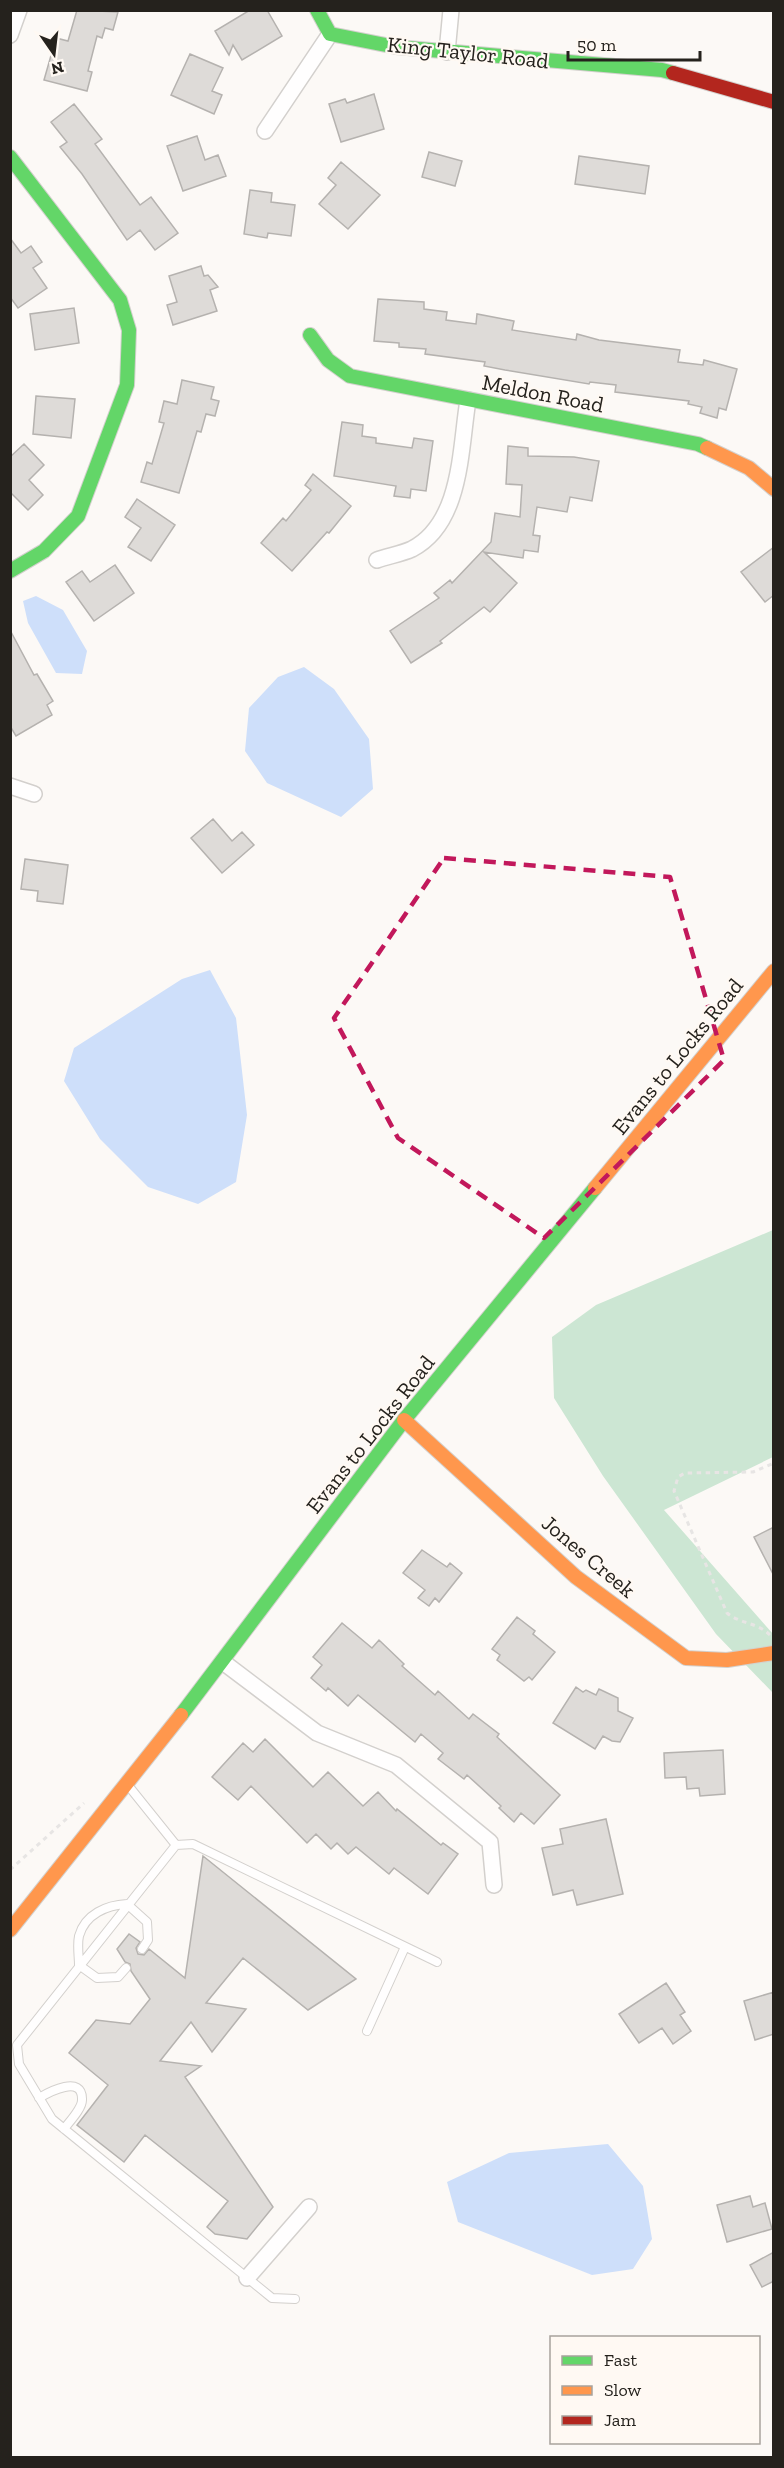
<svg xmlns="http://www.w3.org/2000/svg" width="784" height="2468" font-family="'Zilla Slab',serif">
	<rect width="100%" height="100%" fill="#fcf9f6"/>
	<path fill="#cce6d3" d="M773 1230V1457L664 1510 773 1634V1693L716 1634 603 1476 554 1398 552 1337 596 1305Z"/>
	<path fill="#cedffa" d="M36 596 63 610 87 651 82 674 56 673 28 623 23 601Z
		M304 667 334 689 369 739 373 789 341 817 267 783 245 751 249 708 278 677Z
		M210 970 236 1018 247 1115 236 1182 198 1204 148 1187 100 1139 64 1081 74 1048 182 979Z
		M608 2144 643 2186 652 2239 633 2269 592 2275 458 2222 447 2182 509 2153Z"/>
	<path fill="#dedbd8" stroke="#b5b2af" stroke-width="1.5" d="M77 10 118 12 113 30 105 28 102 38 97 36 88 71 92 72 87 91 44 80 56 38 68 41Z
		M250 10H267L282 36 242 60 233 45 229 55 215 31Z
		M190 54 223 68 212 91 222 95 214 114 171 95Z
		M374 94 384 129 341 142 329 104 345 99 347 103Z
		M74 104 102 139 95 144 140 205 151 197 178 233 155 250 140 230 127 240 82 174 60 147 67 142 51 122Z
		M197 136 205 160 218 155 226 176 183 191 167 146Z
		M429 152 462 161 455 186 422 177Z
		M579 156 649 166 645 194 575 184Z
		M341 162 380 195 348 229 319 204 336 185 328 178Z
		M250 190 272 193 271 202 295 205 291 236 268 233 267 238 244 234Z
		M10 238 21 253 31 246 42 262 33 268 47 288 18 308 10 297Z
		M201 266 204 276 208 275 218 287 210 290 217 311 173 325 167 305 177 302 169 276Z
		M378 299 424 302V309L447 312 446 320 476 324 477 314 514 321 512 330 576 340 577 334 599 340 680 350 678 362 703 365 704 360 737 369 726 410 719 408 717 418 700 413 702 407 688 404 689 401 615 392 616 385 590 382 589 384 505 370 484 366 485 362 425 354 426 349 399 347V343L374 341Z
		M74 308 79 343 35 350 30 314Z
		M182 380 214 387 211 399 219 401 215 416 206 414 201 432 197 431 179 493 141 482 147 462 152 464 164 423 159 422 164 401 177 404Z
		M36 396 75 399 71 438 33 434Z
		M342 422 363 425 362 436 376 438V443L412 448 414 438 433 441 426 491 411 489 410 498 394 496 396 486 334 476Z
		M24 444 44 465 29 480 43 495 28 510 10 492V457Z
		M508 446 528 448V456L574 457 599 461 592 501 570 497 567 512 537 507 533 535 540 536 538 552 524 550 523 558 484 552 517 583 490 612 484 607 440 641 442 643 411 663 390 631 439 598 434 593 450 580 452 583 491 542 495 513 520 517 522 485 506 484Z
		M313 474 351 506 329 533 327 532 292 571 261 543 283 518 286 521 311 490 305 485Z
		M137 499 175 525 151 561 128 547 141 528 125 517Z
		M774 547V595L765 602 741 572Z
		M115 565 134 593 94 621 66 582 82 571 90 582Z
		M10 630 34 675 37 674 53 701 47 705 52 715 16 736 10 726Z
		M213 819 232 841 242 832 254 845 222 873 191 838Z
		M25 859 68 865 63 904 37 901 38 891 21 889Z
		M774 1527V1576L754 1537Z
		M422 1550 447 1567 450 1563 462 1573 439 1602 435 1598 429 1606 418 1598 425 1590 403 1573Z
		M517 1617 535 1631 533 1634 555 1652 532 1680 529 1677 524 1681 497 1660 500 1655 492 1649Z
		M342 1623 372 1648 379 1640 404 1664 402 1666 435 1695 438 1691 469 1719 473 1714 499 1734 497 1737 560 1795 534 1824 521 1813 514 1822 499 1808 501 1806 467 1775 464 1779 438 1759 443 1753 421 1734 415 1742 358 1695 348 1706 328 1688 326 1691 311 1678 322 1665 313 1657Z
		M576 1687 583 1692 586 1690 596 1695 599 1689 618 1698V1711L633 1718 620 1742 612 1741 603 1736 595 1749 553 1723Z
		M265 1739 313 1787 328 1772 363 1806 378 1792 396 1811 397 1809 441 1845 443 1843 458 1854 428 1894 394 1868 389 1874 356 1847 348 1854 337 1843 331 1849 316 1834 307 1843 251 1786 238 1800 212 1777 243 1743 253 1752Z
		M723 1750 725 1794 700 1796 699 1788 687 1789 686 1777 665 1778 664 1753Z
		M606 1819 623 1894 577 1905 573 1890 553 1895 542 1848 563 1844 560 1829Z
		M203 1856 356 1979 308 2010 243 1958 206 2003 246 2009 212 2052 191 2022 160 2061 201 2066 185 2077 273 2207 247 2239 215 2234 207 2227 228 2201 145 2135 124 2162 77 2125 108 2085 69 2053 96 2020 130 2024 150 1999 131 1971 130 1964 125 1962 117 1949 129 1934 140 1942 136 1948 138 1954 144 1955 149 1949 185 1978Z
		M666 1983 685 2012 680 2015 691 2031 673 2044 662 2028 639 2043 619 2014Z
		M774 1992V2034L755 2040 744 2001Z
		M750 2196 753 2207 765 2203 772 2229 727 2242 717 2205Z
		M774 2252V2281L762 2287 750 2265Z"/>
	<g fill="none" stroke-linecap="round" stroke-linejoin="round">
		<g stroke="#d3d0cd" stroke-width="10">
			<path id="lane" d="M127 1784 176 1845 17 2045 19 2064 52 2119 272 2298 295 2299
				M176 1845 193 1844 437 1962
				M126 1968 118 1977 97 1978 79 1965C79 1957 77 1945 79 1936 85 1914 107 1905 127 1904L147 1922 148 1940 142 1949
				M367 2031 405 1947
				M39 2098C49 2092 83 2074 82 2100 82 2109 69 2122 64 2129"/>
		</g>
		<g stroke="#d3d0cd" stroke-width="18">
			<path id="street" d="M10 35 19 10
				M447 52 451 10
				M265 131 330 34
				M377 560C388 556 401 554 412 549 462 523 460 449 468 400
				M10 786 34 794
				M223 1662 317 1733 396 1765 490 1842 494 1885
				M247 2278 309 2207"/>
		</g>
		<g stroke="#d3d0cd" stroke-width="16">
			<path id="fast" d="M317 10 330 34 396 47 662 70 673 73
				M10 157 120 300 129 330 127 385 78 516 44 551 10 571
				M310 335 328 360 350 376 698 444 707 448
				M181 1715 404 1420 595 1188"/>
		</g>
		<g stroke="#d3d0cd" stroke-width="16">
			<path id="slow" d="M707 448 749 468 774 489
				M595 1188 774 971
				M404 1420 576 1577 686 1658 727 1660 774 1653
				M10 1930 181 1715"/>
		</g>
		<g stroke="#d3d0cd" stroke-width="16">
			<path id="jam" d="M673 73 774 102"/>
		</g>
		<path stroke="#e7e5e4" stroke-width="3" stroke-dasharray="4.5 4.5" stroke-linecap="butt" d="M770 1635C757 1622 740 1624 727 1613L674 1491 678 1477 685 1473 753 1472 774 1463
			M10 1870 84 1803"/>
		<use href="#lane" stroke="#fffefe" stroke-width="8"/>
		<use href="#street" stroke="#fffefe" stroke-width="15"/>
		<use href="#fast" stroke="#63d668" stroke-width="14"/>
		<use href="#slow" stroke="#ff974d" stroke-width="14"/>
		<use href="#jam" stroke="#b3261e" stroke-width="14"/>
	</g>
	<path fill="none" stroke="#c2185b" stroke-width="4.5" stroke-dasharray="12 8" stroke-linejoin="round" d="M444 858 670 877 724 1060 544 1238 398 1138 334 1018Z"/>
	<g text-anchor="middle" stroke-width="4.5" stroke-linejoin="round" paint-order="stroke">
		<g font-size="22" fill="#25221d" stroke="#fff9f3">
			<text transform="translate(468 52) rotate(6)" y="8">King Taylor Road</text>
			<text transform="translate(543 393) rotate(11)" y="8">Meldon Road</text>
			<text transform="translate(677 1056) rotate(-51)" y="8">Evans to Locks Road</text>
			<text transform="translate(370 1434) rotate(-52)" y="8">Evans to Locks Road</text>
			<text transform="translate(589 1556) rotate(40)" y="8">Jones Creek</text>
		</g>
	</g>
	<rect width="784" height="2468" fill="none" stroke="#25221d" stroke-width="24"/>
	<rect x="550" y="2336" width="210" height="108" fill="#fff9f3" stroke="#a8a39d" stroke-width="1.5"/>
	<rect x="562" y="2356" width="30" height="9" fill="#63d668" stroke="#a8a39d" stroke-width="1.5"/>
	<text x="604" y="2366" font-size="18" fill="#25221d">Fast</text>
	<rect x="562" y="2386" width="30" height="9" fill="#ff974d" stroke="#a8a39d" stroke-width="1.5"/>
	<text x="604" y="2396" font-size="18" fill="#25221d">Slow</text>
	<rect x="562" y="2416" width="30" height="9" fill="#b3261e" stroke="#a8a39d" stroke-width="1.5"/>
	<text x="604" y="2426" font-size="18" fill="#25221d">Jam</text>
	<g transform="translate(54 54) rotate(166)" stroke="#fff9f3" stroke-width="4.5" paint-order="stroke">
	<path d="M0-4.5L10 22L0 15L-10 22Z" fill="#25221d"/>
	<text y="-9" font-size="16" font-weight="bold" text-anchor="middle" fill="#25221d">N</text>
	</g>
	<path d="M568 51v9h132v-9" fill="none" stroke="#25221d" stroke-width="3"/>
	<text x="577" y="51" font-size="18" fill="#25221d" stroke="#fff9f3" stroke-width="4.5" paint-order="stroke">50 m</text>
</svg>
